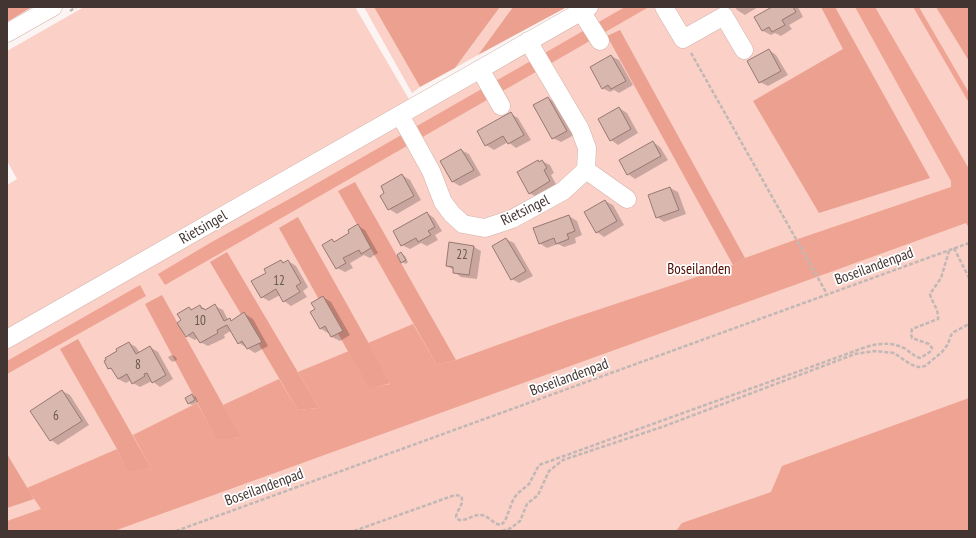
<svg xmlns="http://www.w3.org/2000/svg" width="976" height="538" font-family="'PT Sans Narrow',sans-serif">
	<rect width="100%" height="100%" fill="#fbf4f3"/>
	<path fill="#fad0c7" d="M84 7H355L410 101 7 331V185L17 179 7 161V51Z
		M364 7H374L420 87 412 93Z
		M500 7H513L478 55 455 68Z
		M596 7H969V531H7V338Z"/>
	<path fill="#eca090" d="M7 7H32L7 22Z
		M374 7H500L455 68 420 87Z
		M513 7H567L478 55Z
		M821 7H835L930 178 819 213 753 101 843 49Z
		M936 7H969V61Z
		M620 30 745 258 733 265 607 36Z
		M355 182 456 360 437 365 338 191Z
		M298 217 391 383 369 389 279 228Z
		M227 252 319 408 298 410 210 262Z
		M162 295 241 437 217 440 145 304Z
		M78 339 151 468 127 472 117 449 60 349Z
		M7 454 34 499 7 508Z"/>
	<path fill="#efa392" d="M625 7H646L647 8 165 285 158 274 210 243 293 197Z
		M855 7H875L969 169V228L966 223 114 531H7V521L41 509 27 488 117 449 127 471 151 468 133 435 197 403 217 439 240 437 223 405 279 379 298 410 319 408 298 372 349 351 369 388 390 384 368 343 413 324 437 365 456 360 564 321 733 265 745 258 792 241 951 187V181Z
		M140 285 146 296 7 374V361Z
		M969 398V531H676L682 523 771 492 782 466Z"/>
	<path fill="#0003" d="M735 7H758L745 15 737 10Z
		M774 7H798L803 17 789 25 792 29 781 36 775 33 771 35 763 31 756 17Z
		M769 50 776 55 788 75 768 86 760 82Z
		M611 56 619 60 633 85 619 93 614 90 610 92 602 88Z
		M548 98 555 102 574 135 561 142 553 138Z
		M619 108 627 113 638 133 618 145 611 140Z
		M511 114 518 118 531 140 516 148 508 142 494 150 486 145Z
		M653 142 660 147 668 160 635 179 628 174Z
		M461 150 469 154 481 175 460 186 453 182 441 162Z
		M538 161 540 162 542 161 550 165 554 173 551 175 557 186 537 197 529 193Z
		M402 175 410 180 421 200 397 214 389 209Z
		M670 188 678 192 686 214 664 222 657 217Z
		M605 201 613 205 624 225 604 237 597 232Z
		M427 213 434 218 442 231 435 235 438 240 427 246 421 243 410 249 402 245Z
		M569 216 577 221 582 235 575 238 576 243 564 247 558 244 547 248 539 243Z
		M358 226 365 230 378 253 370 258 364 255 350 263 353 268 345 272 337 268 332 240 335 242 350 233Z
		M506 239 514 243 533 276 519 283 512 279Z
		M474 247 481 251 477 279 461 277 454 272V270L447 266Z
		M401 254 405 256 408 262 406 264 402 262Z
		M281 261 285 263 288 261 296 266 308 287 303 291 307 297 291 306 284 301 280 295 269 301 262 297 268 273Z
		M323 297 331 302 350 335 340 341 332 337 330 332 328 333 321 329 311 312 316 309Z
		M200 306 207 310 215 306 223 310 228 320 232 321 245 314 253 319 268 346 255 353 239 343 232 330 224 335 225 338 208 346 200 342 198 338 195 340 187 336 189 308 193 310Z
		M129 343 136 347 140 353 150 347 158 352 173 379 160 387 152 381 140 387 133 383 131 380 126 383 118 379 114 371 109 368 106 358Z
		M172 355 176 357 177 360 173 362 170 360 168 357Z
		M62 391 70 395 89 425 58 445 51 440Z
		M192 395 196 397 198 402 192 405 189 403Z"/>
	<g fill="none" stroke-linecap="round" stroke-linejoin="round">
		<path stroke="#efa392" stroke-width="5" d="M916 7 969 98"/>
	</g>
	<path fill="#d8b7af" stroke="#987972" d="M772 7H793L796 12 782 20 785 25 772 32 769 27 762 31 754 17Z
		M769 49 781 71 759 83 747 61Z
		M611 55 626 81 611 89 608 85 602 89 590 67Z
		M548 97 567 131 552 139 533 105Z
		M619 107 631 129 610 141 598 119Z
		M511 112 524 135 508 144 503 136 485 146 477 131Z
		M653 141 661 156 627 175 619 160Z
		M461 149 474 170 452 182 440 161Z
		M538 160 539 162 542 160 547 168 544 170 550 181 529 194 517 172Z
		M402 174 414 196 388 210 380 196 384 193 381 186Z
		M670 187 679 210 656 218 648 195Z
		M605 200 617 221 596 233 584 212Z
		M427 212 435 227 428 231 431 235 418 242 416 238 401 246 393 231Z
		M569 215 575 231 567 234 569 239 556 244 554 238 539 244 533 228Z
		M358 224 371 248 361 254 359 250 343 258 346 263 336 269 322 245 332 239 334 242 349 233 348 230Z
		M506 238 526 271 511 280 492 246Z
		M449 242 474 246 469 275 453 273V267L446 266Z
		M401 252 406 260 401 263 397 255Z
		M281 260 283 263 288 260 301 283 296 286 300 292 283 302 276 289 261 298 251 281 266 273 264 269Z
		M323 296 343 331 331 337 325 326 320 329 310 312 315 309 311 303Z
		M215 304 224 321 230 318 231 321 244 312 262 342 247 349 242 341 238 344 227 325 217 330 218 333 200 343 193 332 186 337 177 323 181 320 177 314 189 307 191 310 200 305 202 309 203 308 205 310Z
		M129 342 136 354 150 346 166 375 152 383 147 373 144 374 145 376 132 384 127 374 118 379 111 368 108 369 104 361 106 360 105 358 117 351 116 349Z
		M62 390 82 421 50 441 30 411Z
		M192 394 195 400 188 404 185 398Z"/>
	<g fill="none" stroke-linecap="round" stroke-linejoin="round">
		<g stroke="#d2b1a9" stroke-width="19">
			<path id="minor" d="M664 7 683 39 724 16 744 50
				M581 11 600 41
				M7 33 53 7
				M480 69 501 106
				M400 115 431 171 443 202 452 214 463 224 485 228 512 219 563 191 586 170 587 148 580 129 528 41
				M586 170 627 199
				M7 339 589 7"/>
		</g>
		<path stroke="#c1b8b6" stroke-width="2.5" stroke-dasharray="4 2" stroke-linecap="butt" d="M70 11 76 7
			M691 53 827 294
			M954 248 969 278
			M176 531 969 243
			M354 531 455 495 461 496C465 504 457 509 456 517L459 520C467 521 474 514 481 515 489 516 493 524 501 525L505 521 513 500 517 494 529 484 539 465 866 347C879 343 891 342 904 348 910 352 914 356 920 358L930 352 932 348 929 344 912 338 911 334 912 329 938 319C939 309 932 303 930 294L941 278 949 251
			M502 531 511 528 520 521 527 504 538 495 549 471 563 460 662 427 855 354 875 351 894 353 910 364 918 367 925 366 942 352 948 344 951 335 954 332 969 324"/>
		<use href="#minor" stroke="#fff" stroke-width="18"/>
	</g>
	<g text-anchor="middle" stroke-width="3.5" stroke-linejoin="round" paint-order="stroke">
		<g font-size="13" fill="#685651">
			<text x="462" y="259">22</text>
			<text x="279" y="285">12</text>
			<text x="200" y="325">10</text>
			<text x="138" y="369">8</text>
			<text x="56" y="420">6</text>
		</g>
		<g font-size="15" fill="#433532" stroke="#fff">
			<text transform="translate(525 210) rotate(-26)" y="5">Rietsingel</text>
			<text transform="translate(203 227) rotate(-30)" y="5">Rietsingel</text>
			<text transform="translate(874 266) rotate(-20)" y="5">Boseilandenpad</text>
			<text transform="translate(569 377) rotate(-20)" y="5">Boseilandenpad</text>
			<text transform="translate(264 487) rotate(-20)" y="5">Boseilandenpad</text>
		</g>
		<g font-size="15" fill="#500d03" stroke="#fff">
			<text x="699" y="274">Boseilanden</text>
		</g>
	</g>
	<rect width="976" height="538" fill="none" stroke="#433532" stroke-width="16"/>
</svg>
